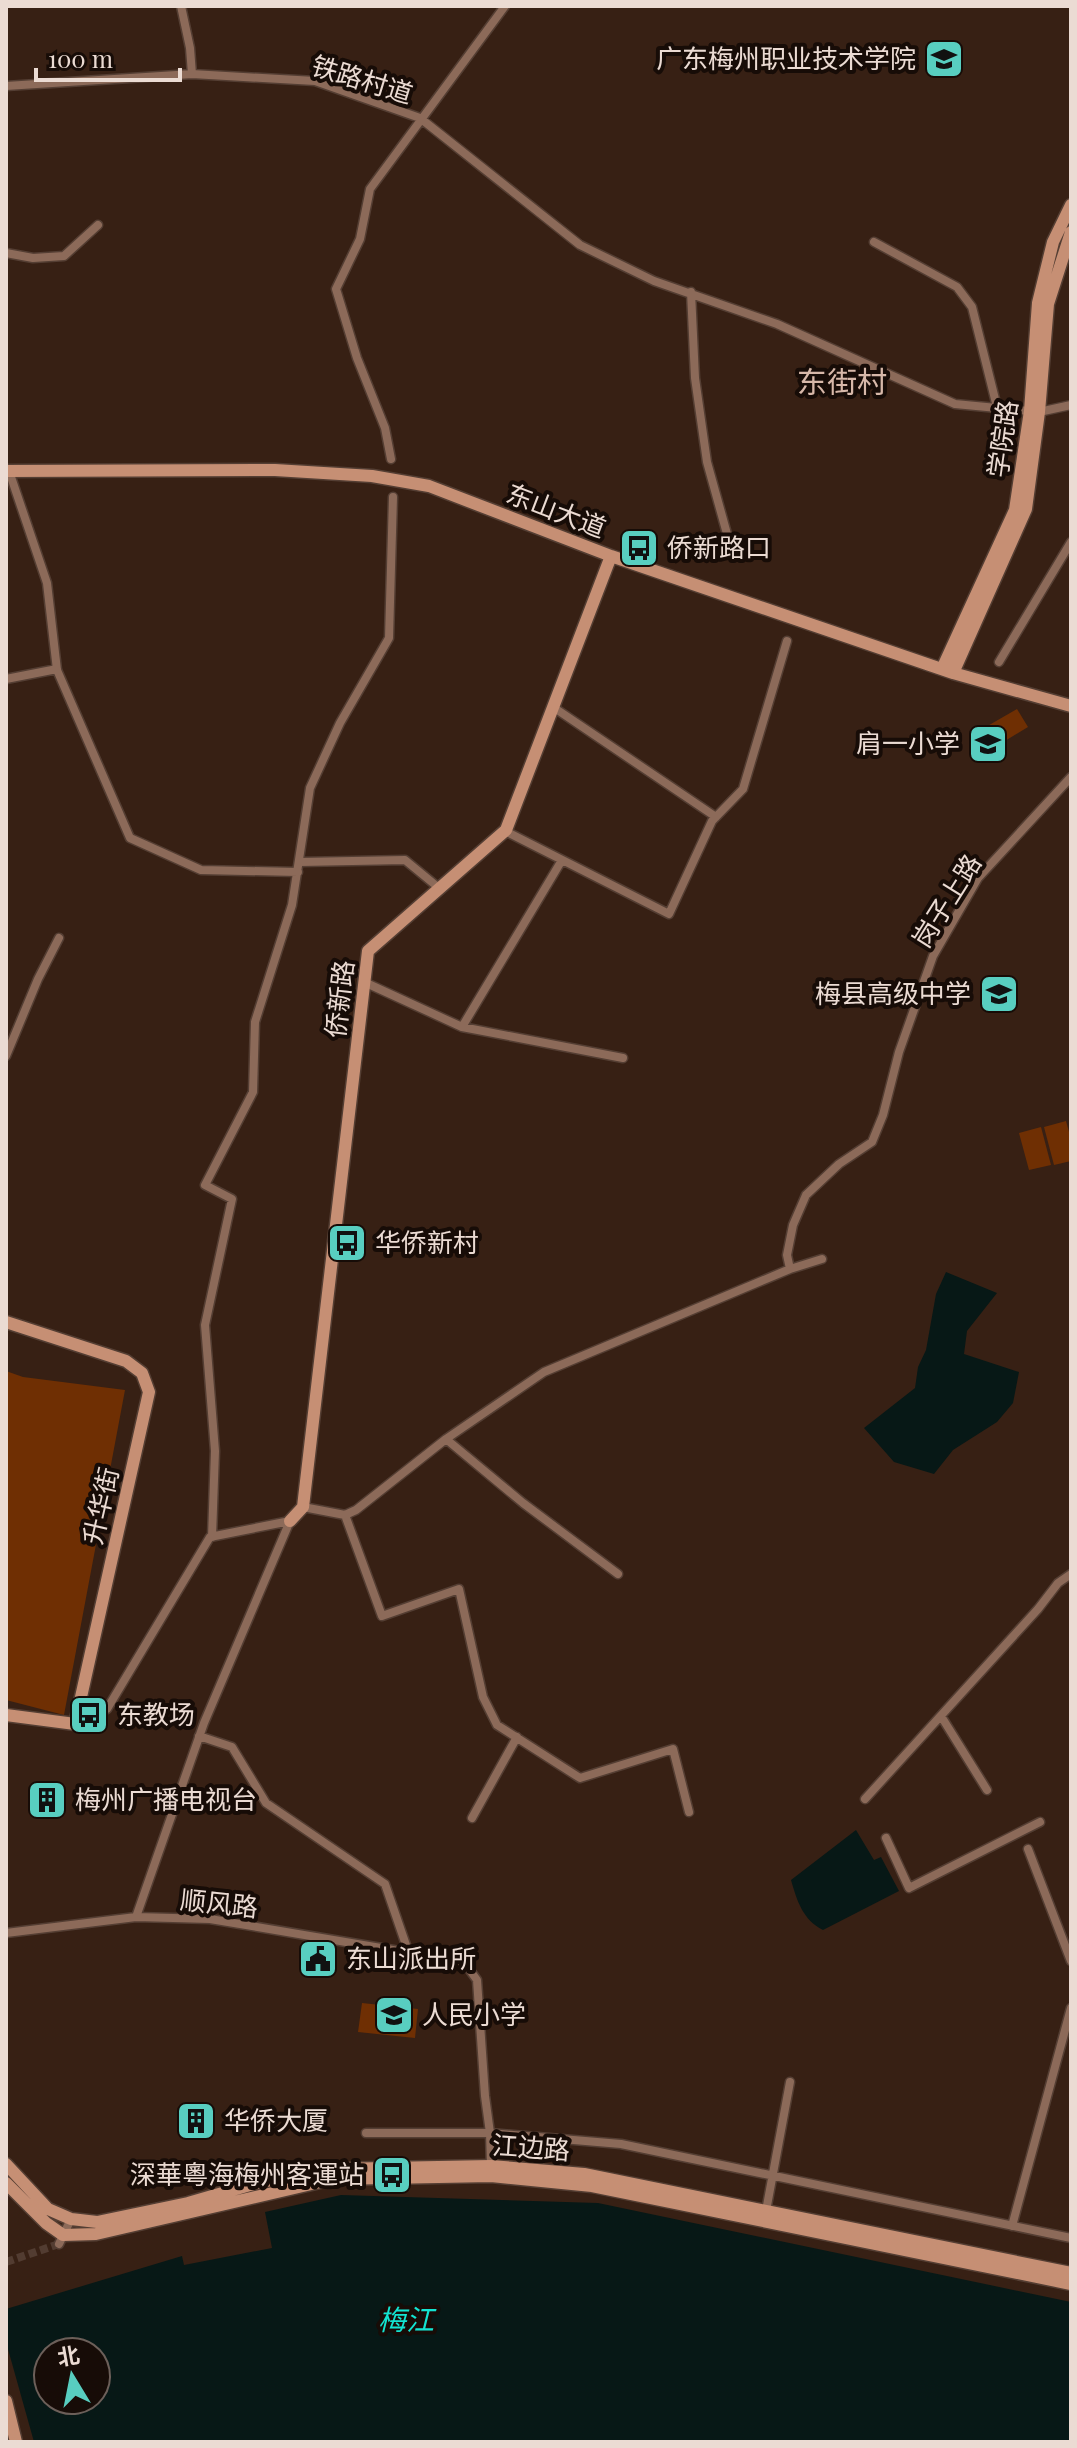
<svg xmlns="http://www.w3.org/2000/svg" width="1077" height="2448" font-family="'Playfair Display','Noto Sans SC',serif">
	<rect width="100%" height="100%" fill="#372014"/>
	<path fill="#6f2f03" d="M1017 709 1028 727 995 747 984 728Z
		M1066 1121 1071 1139V1161L1054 1165 1044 1127Z
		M1041 1127 1051 1165 1029 1170 1019 1133Z
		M6 1371 23 1377 125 1390 64 1715 6 1700Z
		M362 2003 418 2009 415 2038 358 2032Z"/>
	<path fill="#071816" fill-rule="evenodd" d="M946 1272 997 1293 967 1331 964 1354 1019 1372 1013 1403 997 1422 953 1450 934 1474 894 1462 864 1428 915 1388 918 1367 926 1350 936 1294Z
		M856 1830 874 1860 881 1857 899 1891 823 1930C803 1920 797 1901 791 1880Z
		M341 2195 598 2203 1071 2302V2442H6V2309L182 2256 184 2265 272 2248 265 2212ZM48 2352H96V2400H48Z"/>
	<path fill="#372014" d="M6 2342 34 2442H6Z"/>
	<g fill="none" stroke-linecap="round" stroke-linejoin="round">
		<path stroke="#523c31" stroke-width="8" stroke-dasharray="8 4" stroke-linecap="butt" d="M6 2262 59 2244"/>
		<g stroke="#543e33" stroke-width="11">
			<path id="street" d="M181 6 190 48 192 74
				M6 86 192 74 315 81 420 118 580 245 654 281 777 324 955 404 1039 412 1071 405
				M874 242 957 287 972 307 997 407
				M6 253 33 258 64 256 98 225
				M691 292 695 378 707 462 729 541
				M391 459 385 428 357 358 336 289 360 239 370 189 505 6
				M9 471 47 583 57 670 130 838 201 870 298 872
				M999 662 1071 542
				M6 679 57 669
				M553 707 716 817
				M505 831 669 914 712 821 743 789 787 641
				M300 862 405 860 439 888
				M364 982 462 1027 623 1058
				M462 1027 562 860
				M6 1056 38 979 59 938
				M790 1269 787 1255 793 1225 806 1195 839 1164 872 1142 883 1115 899 1052 933 956 978 878 1071 777
				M446 1439 523 1503 618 1574
				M303 1507 345 1515 356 1510 446 1439 544 1372 790 1269 822 1259
				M345 1515 382 1616 459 1589 483 1697 497 1725 580 1778 673 1749 689 1812
				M212 1537 215 1451 205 1325 232 1199 205 1185 253 1092 255 1022 292 905 310 788 340 723 389 638 393 497
				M941 1716 987 1790
				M75 1724 107 1709 210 1537 290 1521 204 1723 136 1917
				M199 1736 232 1747 266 1803 385 1884 406 1945
				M865 1799 1038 1609 1058 1583 1071 1574
				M472 1818 517 1737
				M886 1838 909 1888 1040 1822
				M1028 1849 1071 1961
				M6 1933 136 1917 210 1919 464 1962 477 1980 485 2096 490 2133 491 2166
				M366 2133H490L621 2144 1071 2238
				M766 2211 790 2082
				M1012 2226 1071 2008
				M59 2244 71 2219"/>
		</g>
		<g stroke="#543e33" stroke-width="15">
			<path id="secondary" d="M6 471 275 470 372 476 429 486 611 556 953 673 1071 706
				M942 669 1015 510 1030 411 1038 303 1053 242 1071 205
				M953 673 1026 509 1039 412 1048 304 1071 232
				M6 1322 126 1361 142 1373 149 1392 75 1724 6 1715
				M290 1521 303 1507 368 951 506 830 611 556
				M6 2164 48 2209 71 2219 97 2222 188 2203 260 2182 333 2169 491 2166 584 2174 1071 2273
				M6 2183 46 2223 63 2235 96 2234 333 2179 491 2176 592 2186 1071 2284
				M6 2401 16 2442"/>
		</g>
		<use href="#street" stroke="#8c6a59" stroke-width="8"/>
		<use href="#secondary" stroke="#c68f74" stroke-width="12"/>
	</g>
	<defs>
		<g id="university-square" transform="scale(2)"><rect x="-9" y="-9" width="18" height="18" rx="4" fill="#58cec0" stroke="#170c07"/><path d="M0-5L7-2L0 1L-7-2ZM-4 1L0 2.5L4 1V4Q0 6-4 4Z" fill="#111"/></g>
		<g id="bus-square" transform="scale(2)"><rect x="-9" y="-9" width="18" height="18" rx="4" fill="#58cec0" stroke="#170c07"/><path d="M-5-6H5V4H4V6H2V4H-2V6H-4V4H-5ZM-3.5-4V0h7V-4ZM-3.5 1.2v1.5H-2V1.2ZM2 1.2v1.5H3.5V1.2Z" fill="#111"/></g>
		<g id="school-square" transform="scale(2)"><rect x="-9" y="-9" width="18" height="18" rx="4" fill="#58cec0" stroke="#170c07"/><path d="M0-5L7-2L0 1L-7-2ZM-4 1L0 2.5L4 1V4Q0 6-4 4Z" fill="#111"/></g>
		<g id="building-square" transform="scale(2)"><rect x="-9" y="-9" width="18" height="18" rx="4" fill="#58cec0" stroke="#170c07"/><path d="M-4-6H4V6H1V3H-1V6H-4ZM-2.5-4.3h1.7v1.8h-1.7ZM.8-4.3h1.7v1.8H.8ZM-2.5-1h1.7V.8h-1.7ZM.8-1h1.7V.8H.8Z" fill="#111"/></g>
		<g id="civic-square" transform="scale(2)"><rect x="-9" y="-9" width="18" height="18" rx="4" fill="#58cec0" stroke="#170c07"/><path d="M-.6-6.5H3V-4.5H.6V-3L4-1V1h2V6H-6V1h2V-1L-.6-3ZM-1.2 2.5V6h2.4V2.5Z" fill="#111"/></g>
	</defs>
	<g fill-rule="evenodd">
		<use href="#university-square" x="944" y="59"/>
		<use href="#bus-square" x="639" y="548"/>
		<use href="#school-square" x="988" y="744"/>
		<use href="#school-square" x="999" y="994"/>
		<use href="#bus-square" x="347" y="1243"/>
		<use href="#bus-square" x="89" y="1715"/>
		<use href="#building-square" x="47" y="1800"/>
		<use href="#civic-square" x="318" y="1959"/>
		<use href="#school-square" x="394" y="2015"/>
		<use href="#building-square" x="196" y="2121"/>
		<use href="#bus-square" x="392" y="2175"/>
	</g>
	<g text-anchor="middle" stroke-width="8" stroke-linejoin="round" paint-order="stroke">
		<g font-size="26" fill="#ebdbd3" stroke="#170c07" text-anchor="start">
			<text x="916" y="68" text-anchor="end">广东梅州职业技术学院</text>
			<text x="667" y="557">侨新路口</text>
			<text x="960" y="753" text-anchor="end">肩一小学</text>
			<text x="971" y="1003" text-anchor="end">梅县高级中学</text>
			<text x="375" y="1252">华侨新村</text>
			<text x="117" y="1724">东教场</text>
			<text x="75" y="1809">梅州广播电视台</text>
			<text x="346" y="1968">东山派出所</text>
			<text x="422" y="2024">人民小学</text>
			<text x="224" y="2130">华侨大厦</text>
			<text x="364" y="2184" text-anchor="end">深華粵海梅州客運站</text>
		</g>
		<g font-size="26" fill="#ebdbd3" stroke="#170c07">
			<text transform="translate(362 80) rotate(17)" y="9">铁路村道</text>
			<text transform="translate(1003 439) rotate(-82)" y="9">学院路</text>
			<text transform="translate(556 511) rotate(21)" y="9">东山大道</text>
			<text transform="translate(947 901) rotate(-58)" y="9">岗子上路</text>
			<text transform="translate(340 999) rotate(-83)" y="9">侨新路</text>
			<text transform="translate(101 1506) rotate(-77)" y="9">升华街</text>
			<text transform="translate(219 1904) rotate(6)" y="9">顺风路</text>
			<text transform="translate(531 2148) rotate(4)" y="9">江边路</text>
		</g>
		<g font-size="28" font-style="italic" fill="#13e3d1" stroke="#170c07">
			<text x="406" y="2330">梅江</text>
		</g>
		<g font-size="30" fill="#d7b8a9" stroke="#170c07">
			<text x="842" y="393">东街村</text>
		</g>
	</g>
	<rect width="1077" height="2448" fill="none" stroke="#ebdbd3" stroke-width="16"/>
	<g transform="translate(72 2376) rotate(350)"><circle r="38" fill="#170c07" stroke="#6c5f59" stroke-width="2"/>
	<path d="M0-6L14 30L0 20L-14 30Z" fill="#58cec0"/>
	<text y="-12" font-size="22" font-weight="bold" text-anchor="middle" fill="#ebdbd3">北</text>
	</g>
	<path d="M36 68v12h144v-12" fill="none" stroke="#ebdbd3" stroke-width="4"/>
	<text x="48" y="68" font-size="24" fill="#ebdbd3" stroke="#170c07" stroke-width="6" paint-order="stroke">100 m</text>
</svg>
